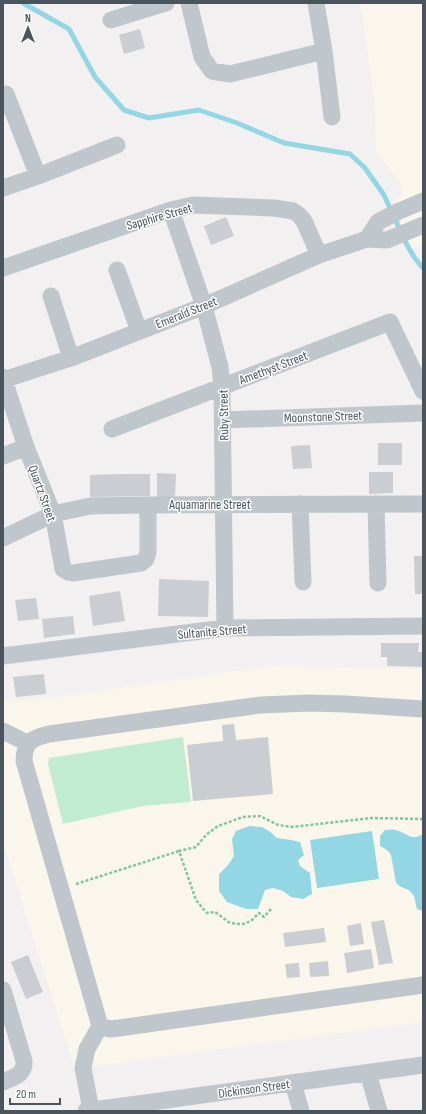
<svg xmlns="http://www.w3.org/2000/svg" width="426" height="1114" font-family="'Sofia Sans Condensed',sans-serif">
	<rect width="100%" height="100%" fill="#f2f0f0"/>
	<path fill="#fbf6eb" d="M360 3H423V245L412 249 393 202 402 195V185L376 151 375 103Z
		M271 666 423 669V1022L94 1066 75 1070 3 842V702L65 696Z"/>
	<path fill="#c2ecd1" d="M183 737 191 802 143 806 63 824 48 764 49 758Z"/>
	<path fill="#93d7e5" d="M249 826 262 827 269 831 277 838 291 840 300 842 304 855 298 860 300 866 310 873 312 894 303 899 291 897 283 891 273 888 265 890 258 909H246L227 902 219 891V874L228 865 234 856 232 839 236 831Z
		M385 830C388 830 392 829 395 830 407 832 410 842 423 834V911L417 909 414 896 409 890 401 887 396 883 391 855 387 850 380 846V836Z
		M372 831 379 879 317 888 310 840Z"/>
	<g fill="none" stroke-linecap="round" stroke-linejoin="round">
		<path stroke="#93d7e5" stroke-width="5" d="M23 3 69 29 95 77 124 110 149 118 199 110 237 123 284 143 350 154 365 168 384 195 407 245 414 257 422 267 423 266"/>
	</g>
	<path fill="#cacdd2" d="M140 29 145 48 124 54 119 35Z
		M226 217 234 236 211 245 204 226Z
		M378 443H402V465H378Z
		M310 445 312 468 293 469 291 446Z
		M369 472H393V493L369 494Z
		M157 473 176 474 175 497H157Z
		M123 474H150V496L90 497V475Z
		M414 556H423V594H415Z
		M159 579 209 581 208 617 158 616Z
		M120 591 125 621 93 626 89 596Z
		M36 598 39 619 18 621 15 600Z
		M73 616 75 634 44 638 42 619Z
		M381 643H419L418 652H423V667L387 666V657H381Z
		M44 674 46 694 16 697 13 677Z
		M234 724 236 740 268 737 273 794 193 801 187 745 223 741 222 725Z
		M384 920 393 963 379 965 371 922Z
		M361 923 364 944 350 946 347 926Z
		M324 928 326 942 285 947 283 933Z
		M371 949 374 968 347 973 344 953Z
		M28 955 43 992 26 999 11 962Z
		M328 961 329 976 310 977 309 963Z
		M299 963 300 977 287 978 285 964Z"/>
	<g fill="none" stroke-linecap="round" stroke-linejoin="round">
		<path stroke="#7dc7a0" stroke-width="2.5" stroke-dasharray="3 2" stroke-linecap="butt" d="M76 884 179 851
			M271 909 264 917 259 913 251 921 243 924H239L230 923 215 912 207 913 205 911 196 900 179 851 196 847 206 835 218 826 243 817 260 816 278 825 292 827 371 818 423 819"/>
		<path stroke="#bfc7cd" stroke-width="17" d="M189 3 202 57 212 71 230 74 324 51
			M316 3 324 51 332 117
			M111 20 166 3
			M6 94 38 176
			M3 188 38 176 117 145
			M171 210 204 306 220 367 222 387 225 628
			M367 239 378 222 397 212 423 201
			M3 268 171 210 193 205 274 208 293 211 299 215 304 221 319 255
			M117 270 139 331
			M51 296 71 358
			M3 377 26 447 53 514 63 569 68 572 73 573 141 563 146 559 148 552V505
			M3 380 71 358 204 306 319 255 367 239 387 240 423 225
			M223 420 423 413
			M112 429 390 322 423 391
			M3 456 26 447
			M300 504 303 582
			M376 504 378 583
			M3 538 53 514 90 506 148 505 423 504
			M3 656 225 628 423 626
			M3 731 27 743
			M3 990 24 1061C25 1075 14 1077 3 1082
			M100 1026 110 1029 119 1028 423 985
			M368 1073 379 1111
			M293 1083 301 1111
			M91 1110 83 1068 87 1049 100 1026 24 761C24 742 32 738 49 734L261 705 309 703 345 704 423 709
			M86 1111 423 1065"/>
	</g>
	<g text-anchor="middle" stroke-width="3" stroke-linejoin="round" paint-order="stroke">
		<g font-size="13" fill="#49545c" stroke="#fff">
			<text transform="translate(159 216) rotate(-16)" y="5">Sapphire Street</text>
			<text transform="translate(186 312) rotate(-22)" y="5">Emerald Street</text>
			<text transform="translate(273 367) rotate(-21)" y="5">Amethyst Street</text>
			<text transform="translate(223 415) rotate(-91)" y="5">Ruby Street</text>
			<text transform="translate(323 416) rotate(-2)" y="5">Moonstone Street</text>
			<text transform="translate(43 493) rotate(70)" y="5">Quartz Street</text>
			<text x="210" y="509">Aquamarine Street</text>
			<text transform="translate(212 631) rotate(-5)" y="5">Sultanite Street</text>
			<text transform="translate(254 1088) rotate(-8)" y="5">Dickinson Street</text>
		</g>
	</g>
	<rect width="426" height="1114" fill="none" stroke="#49545c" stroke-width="8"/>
	<g transform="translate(28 28)" stroke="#ffffff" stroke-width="3" paint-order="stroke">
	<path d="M0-3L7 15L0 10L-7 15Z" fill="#49545c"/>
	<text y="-6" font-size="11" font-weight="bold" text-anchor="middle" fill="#49545c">N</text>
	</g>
	<path d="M10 1098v6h50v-6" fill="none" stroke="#49545c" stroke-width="2"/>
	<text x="16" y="1098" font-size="12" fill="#49545c" stroke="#ffffff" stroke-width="3" paint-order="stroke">20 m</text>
</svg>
